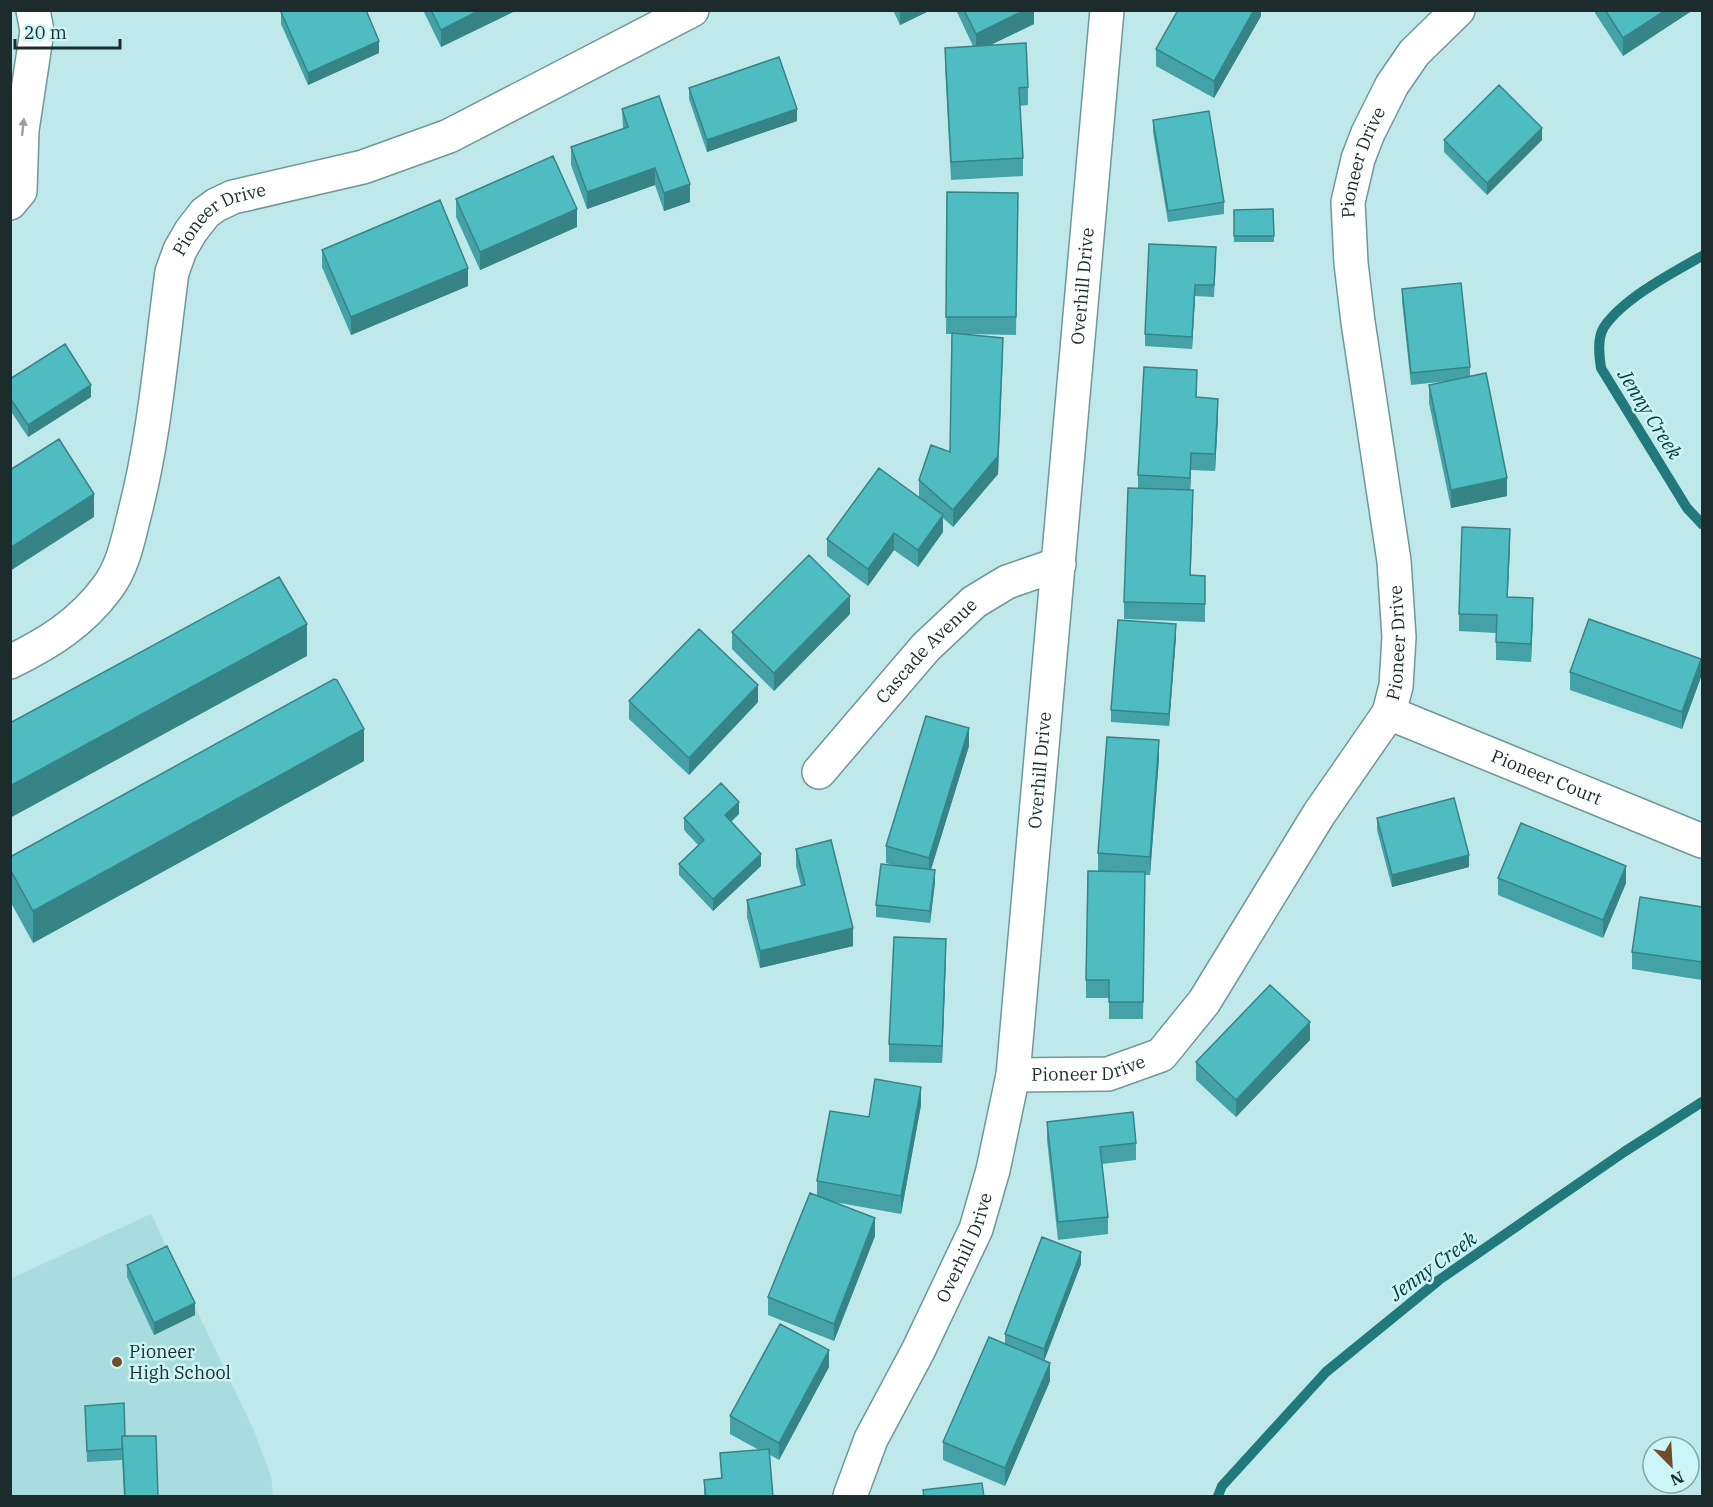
<svg xmlns="http://www.w3.org/2000/svg" width="1713" height="1507" font-family="'IBM Plex Serif',serif">
	<rect width="100%" height="100%" fill="#bee8e9"/>
	<path fill="#a9dcde" d="M151 1214 254 1431 271 1476 273 1496H11L10 1279Z"/>
	<g fill="none" stroke-linecap="round" stroke-linejoin="round">
		<path stroke="#21797c" stroke-width="10" d="M1702 256C1672 273 1624 298 1604 327 1597 338 1599 355 1601 368L1687 508 1702 524
			M1218 1496 1222 1486 1326 1372 1439 1280 1624 1152 1702 1102"/>
		<g stroke="#709799" stroke-width="36">
			<g id="minor">
				<path d="M10 203 20 191 22 130 37 31 33 10"/>
				<path id="s1" d="M10 662C49 643 81 623 107 588 123 567 128 540 134 516 155 436 161 353 172 272L180 250 191 231 205 213 216 205 233 197 363 167 449 136 692 10"/>
				<path id="s2" d="M1389 713 1702 841"/>
				<path id="s3" d="M819 772 926 647 974 602 1007 582 1059 564"/>
				<path id="s4" d="M1013 1075 1108 1074 1161 1055 1204 1002 1319 814 1389 713 1396 686 1399 637 1394 561 1358 322 1351 263 1348 202 1358 159 1368 133 1392 85 1414 53 1458 10"/>
				<path id="s5" d="M850 1496 871 1439 918 1351 976 1229 993 1170 1013 1075 1107 10"/>
			</g>
		</g>
		<use href="#minor" stroke="#fff" stroke-width="33"/>
	</g>
	<path fill="#44a2a6" d="M423 10H517L441 47Z
		M893 10H931L900 25Z
		M956 10H1034V24L990 45 1028 87V105L1020 106 1023 158V176L951 180 945 65V48L973 46Z
		M1261 10V16L1214 98 1156 66V49Z
		M1595 10H1693L1623 56 1595 13Z
		M281 12 379 53 308 85 281 24Z
		M689 88 797 121 707 152 689 99Z
		M622 109 690 202 664 211 655 185 587 209 571 165V147L623 129Z
		M1153 120 1224 202V214L1168 222 1153 132Z
		M1444 140H1542L1487 195 1444 152Z
		M947 192 1018 193 1016 335 967 334 1003 356 998 474 953 527 943 518V532L918 567 894 550 868 586 827 556V539L919 497V480L950 452 952 334H946Z
		M456 199 577 227 480 270 456 217Z
		M1273 209 1274 242H1234V210Z
		M322 250 468 286 351 335 322 267Z
		M1216 259 1214 297 1195 296 1192 349 1145 346V334Z
		M1402 289 1470 367V377L1507 496 1451 508 1429 403V385L1448 381 1411 385 1402 301Z
		M10 379 91 397 28 437 10 410Z
		M1197 387 1196 397 1218 416 1215 471 1191 470 1190 490 1193 507 1190 575 1205 593V622L1124 619V602L1138 488V475Z
		M1510 547 1507 597 1533 615 1531 662 1496 660V633L1459 631V614Z
		M850 614 774 691 732 649V632Z
		M1176 636 1169 726 1111 722V710Z
		M1570 672 1701 677 1682 729 1570 690Z
		M629 701 758 702 689 775 629 719Z
		M969 746 931 869 935 882 930 923 876 917V905L893 865 886 863V846Z
		M1159 758 1150 875H1145L1143 1019H1109V998H1086V980L1107 872 1098 871V853Z
		M364 761 33 943 10 901V857Z
		M739 814 731 822 761 866 713 911 679 875V864L698 845 684 830V818Z
		M1377 818 1469 867 1392 887 1377 830Z
		M796 849 853 946 760 968 747 917V900L801 886 796 866Z
		M1498 878 1626 883 1603 938 1498 895Z
		M1702 907V980L1632 969V952Z
		M946 956 942 1063 889 1062V1044Z
		M1310 1040 1236 1117 1196 1080V1062Z
		M921 1105 901 1214 834 1202 875 1236 834 1341 768 1315V1297L817 1195V1181L869 1117Z
		M1047 1122 1136 1143V1160L1102 1164 1108 1217V1234L1058 1240 1047 1140Z
		M1081 1264 1044 1361 1050 1381 1005 1486 943 1460V1442L1005 1344V1334Z
		M127 1265 195 1315 154 1335 127 1277Z
		M829 1367 779 1460 770 1455 773 1497H704V1480L721 1478 720 1453 759 1450 730 1434V1416Z
		M85 1406 125 1436 158 1497H124L122 1457V1460L87 1462Z"/>
	<path fill="#378487" d="M480 10H517L441 47V30Z
		M900 10H931L900 25Z
		M1025 10H1034V24L976 52V34Z
		M1254 10H1261V16L1214 98V81Z
		M1666 10H1693L1623 56V38Z
		M379 41V53L308 85V73Z
		M797 109V121L707 152V140Z
		M1542 128V140L1487 195V183Z
		M655 168V185L587 209V192Z
		M690 184V202L664 211V193Z
		M577 209V227L480 270V252Z
		M468 268V286L351 335V317Z
		M1195 285V296L1192 349V337Z
		M1003 338 998 474 953 527V510Z
		M91 385V397L28 437V425Z
		M1218 399V416L1215 471V454Z
		M1191 453V470L1190 496V478Z
		M1507 478V496L1451 508V490Z
		M1193 490V507L1190 593V575Z
		M94 494V517L10 571V548Z
		M943 515V532L918 567V550Z
		M1510 529V547L1507 614V597Z
		M894 533V550L868 586V569Z
		M850 596V614L774 691V673Z
		M1533 598V615L1531 662V644Z
		M307 624V656L10 818V786Z
		M1176 624V636L1169 726V714Z
		M1701 659V677L1682 729V712Z
		M758 685V702L689 775V758Z
		M969 728V746L929 876V858Z
		M364 729V761L33 943V911Z
		M1159 740V758L1150 875V857Z
		M739 802V814L725 827V815Z
		M761 854V866L713 911V899Z
		M1469 855V867L1392 887V875Z
		M1626 866V883L1603 938V920Z
		M935 870V882L930 923V911Z
		M853 928V946L760 968V951Z
		M946 939V956L942 1063V1046Z
		M1310 1022V1040L1236 1117V1100Z
		M921 1087V1105L901 1214V1196Z
		M875 1218V1236L834 1341V1324Z
		M1081 1252V1264L1044 1361V1349Z
		M195 1303V1315L154 1335V1323Z
		M829 1350V1367L779 1460V1443Z
		M1050 1363V1381L1005 1486V1468Z"/>
	<path fill="#4fbcc1" stroke="#378487" stroke-width="1.5" d="M285 10H366L379 41 308 73 281 12Z
		M431 10H480L441 30Z
		M964 10H1025L976 34Z
		M1178 10H1254L1214 81 1156 49Z
		M1605 10H1666L1623 38Z
		M1026 43 1028 87 1019 88 1023 158 951 162 945 48Z
		M779 57 797 109 707 140 689 88Z
		M1499 85 1542 128 1487 183 1444 140Z
		M659 96 690 184 664 193 655 168 587 192 571 147 628 127 622 109Z
		M1209 111 1224 202 1168 211 1153 120Z
		M553 156 577 209 480 252 456 199Z
		M947 192 1018 193 1016 317H946Z
		M440 200 468 268 351 317 322 250Z
		M1273 209 1274 236H1234V210Z
		M1149 244 1216 247 1214 285H1195L1192 337 1145 334Z
		M1461 283 1470 367 1411 373 1402 289Z
		M952 333 1003 338 998 456 953 510 919 480 931 445 950 452Z
		M65 344 91 385 28 425 10 398V379Z
		M1144 367 1197 370 1196 397 1218 399 1215 454 1191 453 1190 478 1138 475Z
		M1486 373 1507 478 1451 490 1429 385Z
		M59 439 94 494 10 548V470Z
		M879 468 943 515 918 550 894 533 868 569 827 539Z
		M1128 488 1193 490 1190 575 1205 576V604L1124 602Z
		M1462 527 1510 529 1507 597 1533 598 1531 644 1496 642 1497 615 1459 614Z
		M809 555 850 596 774 673 732 632Z
		M279 577 307 624 10 786V723Z
		M1589 619 1701 659 1682 712 1570 672Z
		M1118 620 1176 624 1169 714 1111 710Z
		M699 629 758 685 689 758 629 701Z
		M334 679 337 680 364 729 33 911 10 869V857Z
		M926 716 969 728 929 858 886 846Z
		M1107 737 1159 740 1150 857 1098 853Z
		M721 783 739 802 725 815 761 854 713 899 679 864 704 840 684 818Z
		M1454 798 1469 855 1392 875 1377 818Z
		M1521 823 1626 866 1603 920 1498 878Z
		M831 840 853 928 760 951 747 900 805 885 796 849Z
		M881 864 935 870 930 911 876 905Z
		M1088 871 1145 872 1143 1002H1109V980H1086Z
		M1640 897 1702 907V962L1632 952Z
		M894 937 946 939 942 1046 889 1044Z
		M1270 985 1310 1022 1236 1100 1196 1062Z
		M875 1079 921 1087 901 1196 817 1181 830 1111 869 1117Z
		M1133 1112 1136 1143 1100 1147 1108 1217 1058 1222 1047 1122Z
		M810 1193 875 1218 834 1324 768 1297Z
		M1042 1237 1081 1252 1044 1349 1005 1334Z
		M167 1246 195 1303 154 1323 127 1265Z
		M780 1324 829 1350 779 1443 730 1416Z
		M989 1337 1050 1363 1005 1468 943 1442Z
		M124 1403 125 1436H122V1449L87 1451 85 1406Z
		M122 1436H156L158 1497H125Z
		M769 1449 773 1497H706L704 1480 722 1478 720 1453Z
		M982 1483 984 1497H924L923 1490Z"/>
	<defs><path id="oneway-solid" d="M-6-.8H1V-3.2L6.5 0L1 3.2V.8H-6Z" transform="scale(1.5)"/></defs>
	<use fill="#99a0a0" href="#oneway-solid" transform="translate(23 127) rotate(-84)"/>
	<circle fill="#714e27" stroke="#cbf5f7" stroke-width="2" cx="117" cy="1362" r="6"/>
	<g text-anchor="middle" stroke-width="5" stroke-linejoin="round" paint-order="stroke">
		<g font-size="18" fill="#1c2c2c" stroke="#cbf5f7">
			<text dy="6" stroke="none"><textPath href="#s4" startOffset="1120">Pioneer Drive</textPath></text>
			<text dy="6" stroke="none"><textPath href="#s1" startOffset="524">Pioneer Drive</textPath></text>
			<text dy="6" stroke="none"><textPath href="#s5" startOffset="1246">Overhill Drive</textPath></text>
			<text dy="6" stroke="none"><textPath href="#s4" startOffset="634">Pioneer Drive</textPath></text>
			<text dy="6" stroke="none"><textPath href="#s3" startOffset="162">Cascade Avenue</textPath></text>
			<text dy="6" stroke="none"><textPath href="#s5" startOffset="760">Overhill Drive</textPath></text>
			<text dy="6" stroke="none"><textPath href="#s2" startOffset="170">Pioneer Court</textPath></text>
			<text dy="6" stroke="none"><textPath href="#s4" startOffset="76">Pioneer Drive</textPath></text>
			<text dy="6" stroke="none"><textPath href="#s5" startOffset="274">Overhill Drive</textPath></text>
		</g>
		<g font-size="18" fill="#1c2c2c" stroke="#cbf5f7" text-anchor="start">
			<text x="129" y="1358">Pioneer<tspan x="129" dy="21">High School</tspan></text>
		</g>
		<g font-size="20" font-style="italic" fill="#053b3d" stroke="#cbf5f7">
			<text transform="translate(1650 414) rotate(58)" y="7">Jenny Creek</text>
			<text transform="translate(1433 1266) rotate(-36)" y="7">Jenny Creek</text>
		</g>
	</g>
	<rect width="1713" height="1507" fill="none" stroke="#1c2c2c" stroke-width="24"/>
	<g transform="translate(1671 1465) rotate(156)"><circle r="28" fill="#cbf5f7" stroke="#85a5a6" stroke-width="1.5"/>
	<path d="M0-4.5L10 22L0 15L-10 22Z" fill="#714e27"/>
	<text y="-9" font-size="16" font-weight="bold" text-anchor="middle" fill="#1c2c2c">N</text>
	</g>
	<path d="M15 39v9h105v-9" fill="none" stroke="#1c2c2c" stroke-width="3"/>
	<text x="24" y="39" font-size="18" fill="#1c2c2c" stroke="#cbf5f7" stroke-width="4.5" paint-order="stroke">20 m</text>
</svg>
